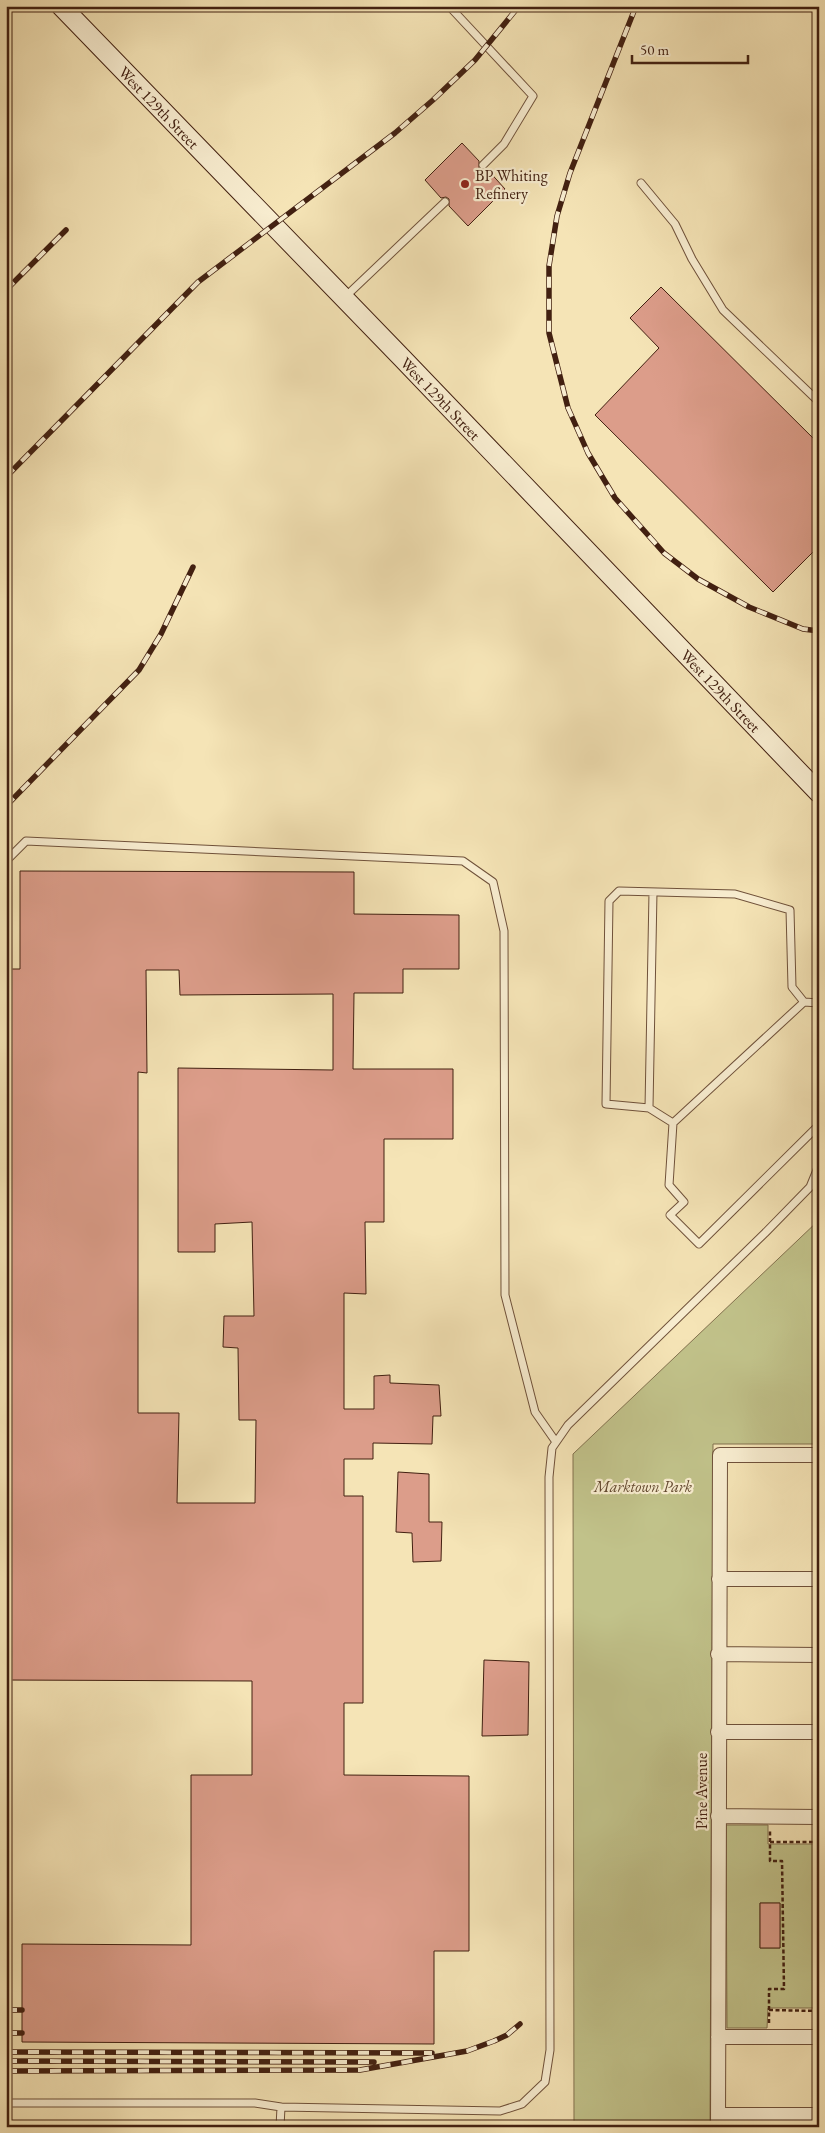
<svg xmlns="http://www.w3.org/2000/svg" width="825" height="2133" font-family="'EB Garamond',serif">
	<rect width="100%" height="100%" fill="#f5e4b6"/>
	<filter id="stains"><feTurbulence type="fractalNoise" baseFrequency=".004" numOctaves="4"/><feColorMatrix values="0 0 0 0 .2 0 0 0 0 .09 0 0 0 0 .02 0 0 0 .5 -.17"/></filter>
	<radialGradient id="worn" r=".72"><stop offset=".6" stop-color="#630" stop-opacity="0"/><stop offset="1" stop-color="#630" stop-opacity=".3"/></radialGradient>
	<path fill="#c1c28a" stroke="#82714e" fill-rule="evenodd" d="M819 1220V1444H713L710 2127H574L573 1454Z
		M726 1825H768V1844H819V2008H768L767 2028H727ZM760 1903H780V1948H760Z"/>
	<path fill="#dc9d8a" stroke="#422011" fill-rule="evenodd" d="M462 143 479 161V168L482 170 487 169 505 189 468 226 449 206V199L446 197 441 198 425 180Z
		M661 287 819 444V546L773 592 595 415 659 348 630 318Z
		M20 871 354 872V914L459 915V969H403V993H354L353 1069H453V1139H384V1222H365L366 1294 344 1293V1409H374V1376L390 1375V1383L439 1385 441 1416H433L432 1444 373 1443V1459H344V1496H363V1703H344V1775L469 1776V1951H434V2044L22 2042V1944L191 1945V1775H252V1681L6 1680V969H20ZM146 970H179L180 995 333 994V1070L178 1068V1252H215V1224L252 1222 254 1316H224L223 1347 238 1348 239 1420H256L255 1503H177L179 1413H138V1072L147 1073Z
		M398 1472 429 1474V1522H442L441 1561 413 1562 412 1533 396 1532Z
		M484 1660 529 1662 528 1735 482 1736Z
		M760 1903H780V1948H760Z"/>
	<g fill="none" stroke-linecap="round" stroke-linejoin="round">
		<g stroke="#6f513a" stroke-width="9">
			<path id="lane" d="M449 6 533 96 504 144 483 165
				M641 183 675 224 692 259 723 310 819 402
				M344 298 445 202
				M6 861 26 841 463 861 493 882 504 931 505 1295 535 1412 556 1442
				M804 1002 792 987 790 910 735 894 619 891 609 901 606 1104 649 1108 673 1123 804 1002 819 1003
				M649 1108 653 892
				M673 1123 669 1185 684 1202 670 1215 699 1244 819 1125
				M6 2103H255L281 2107
				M280 2127 281 2107 500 2111 522 2104 545 2082 550 2050 549 1477 552 1448 568 1425 765 1233 810 1187 819 1165"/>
		</g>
		<g stroke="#6f513a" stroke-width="16">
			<path id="street" d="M719 1579H819
				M718 1654 819 1655
				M718 1732H819
				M718 1816 819 1817
				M718 2037H819
				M718 2115H819
				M718 2127 720 1455H819"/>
		</g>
		<g stroke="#422011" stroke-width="21">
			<g id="secondary">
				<path id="s1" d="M61 6 402 358 819 793"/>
			</g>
		</g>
		<path stroke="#422011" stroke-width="2.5" stroke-dasharray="4 2.5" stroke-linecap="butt" d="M770 1842H819
			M769 2010 819 2011
			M769 2023V1989H784L782 1861H770V1830"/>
		<use href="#lane" stroke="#f8edd0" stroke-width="7"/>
		<use href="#street" stroke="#f8edd0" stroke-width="14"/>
		<use href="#secondary" stroke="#f8edd0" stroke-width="19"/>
		<g stroke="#422011" stroke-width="5.5">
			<path id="rail" d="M636 6 570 173 557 216 549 266V333L568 408 588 453 615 498 664 553 698 579 749 607 803 629 819 631
				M6 290 66 230
				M6 477 198 282 395 133 433 100 475 60 519 6
				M6 806 139 670 161 634 193 567
				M6 2010H22
				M6 2033H22
				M6 2052 432 2053
				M6 2061 374 2062
				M6 2071 360 2070 467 2051 494 2041 507 2035 520 2024"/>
		</g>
		<use href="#rail" stroke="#f8edd0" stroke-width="4" stroke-dasharray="11" stroke-linecap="butt"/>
	</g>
	<circle fill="#8f2418" stroke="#f8edd0" stroke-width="2" cx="465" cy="184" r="5"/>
	<g text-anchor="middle" stroke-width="4.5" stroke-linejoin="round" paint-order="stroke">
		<g font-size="16" fill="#422011" stroke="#f8edd0">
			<text dy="6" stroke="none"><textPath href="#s1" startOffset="141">West 129th Street</textPath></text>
			<text dy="6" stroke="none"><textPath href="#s1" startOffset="546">West 129th Street</textPath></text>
			<text dy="6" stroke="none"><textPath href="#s1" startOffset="951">West 129th Street</textPath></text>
			<text transform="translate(701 1791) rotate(-90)" y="6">Pine Avenue</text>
		</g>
		<g font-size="16" fill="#422011" stroke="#f8edd0" text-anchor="start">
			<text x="475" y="181">BP Whiting<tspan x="475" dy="18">Refinery</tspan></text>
		</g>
		<g font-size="16" font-style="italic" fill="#62482f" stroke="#f8edd0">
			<text x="643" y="1492">Marktown Park</text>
		</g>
	</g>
	<rect width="825" height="2133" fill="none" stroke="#f5e4b6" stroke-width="25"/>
	<rect x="8" y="8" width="810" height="2118" fill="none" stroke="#422011" stroke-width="2.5"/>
	<rect x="12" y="12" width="800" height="2108" fill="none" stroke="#422011"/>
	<path d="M632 55v8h116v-8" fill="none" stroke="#422011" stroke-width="2.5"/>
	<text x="640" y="55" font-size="15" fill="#422011" stroke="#f8edd0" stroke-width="4" paint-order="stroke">50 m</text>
	<rect width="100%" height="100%" filter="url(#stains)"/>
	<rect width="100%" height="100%" fill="url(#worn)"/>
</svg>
